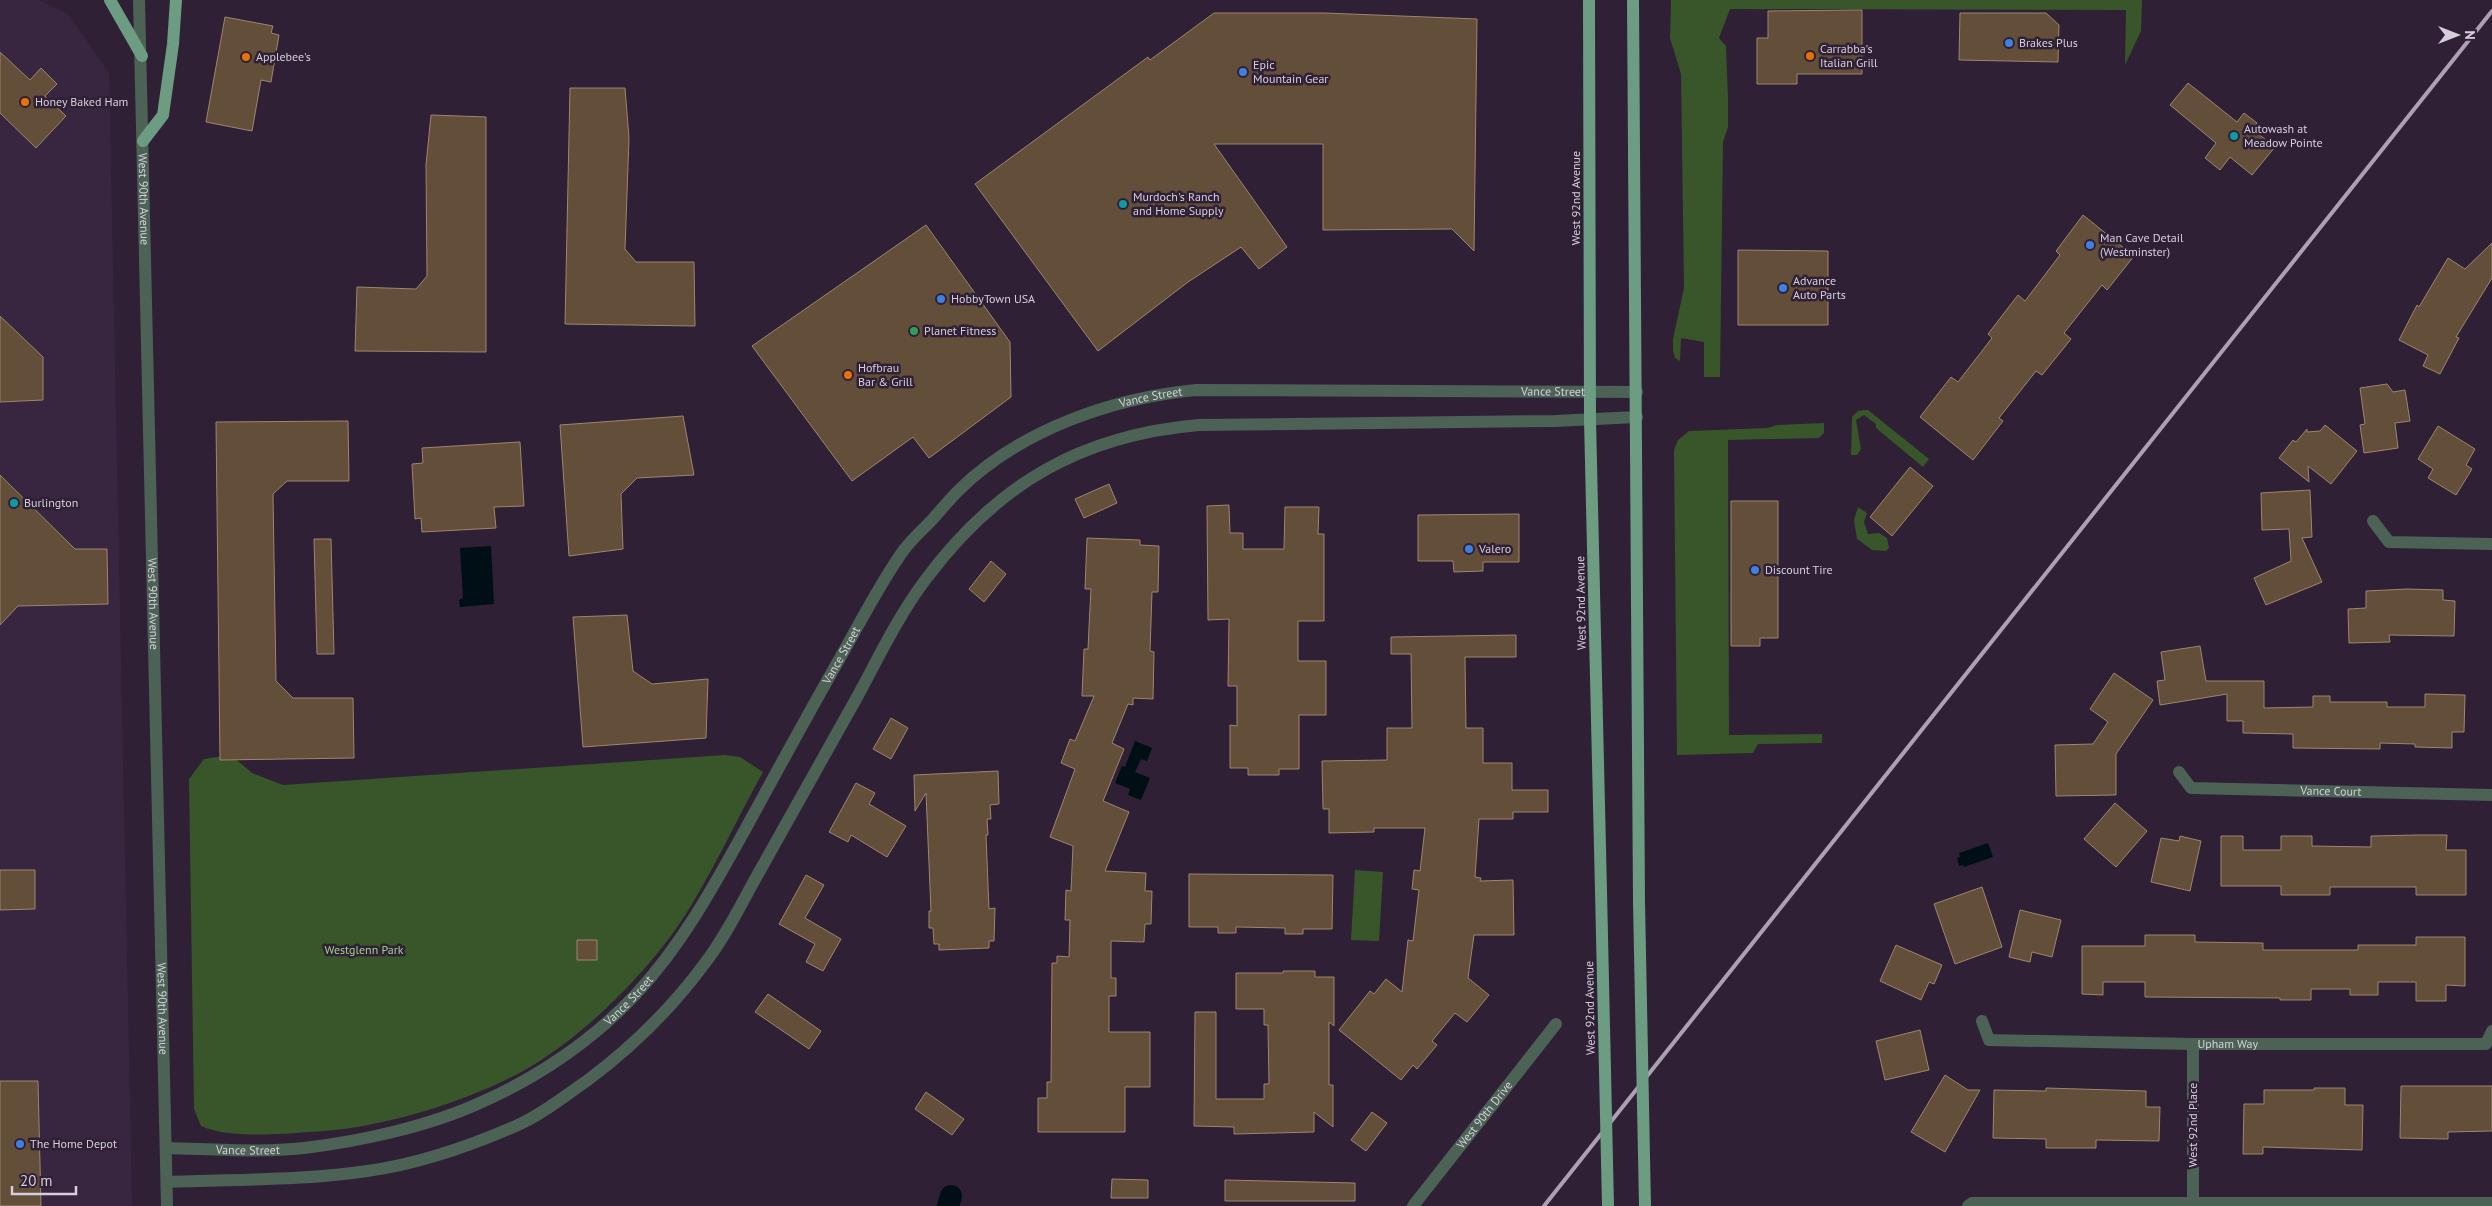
<svg xmlns="http://www.w3.org/2000/svg" width="2492" height="1206" font-family="'PT Sans',sans-serif">
	<rect width="100%" height="100%" fill="#2f2035"/>
	<path fill="#382641" d="M0 0H39L68 14 109 73 132 1206H0Z"/>
	<path fill="#38562a" d="M1671 0H2142L2141 31 2125 65 2126 10 1730 9 1719 38 1726 46 1728 99V127L1723 142 1720 377H1704V342L1681 338 1680 361 1675 358 1673 351V339L1684 288 1681 74 1670 38Z
		M1864 410H1868L1929 459 1923 467 1876 428V424L1864 415 1856 420 1861 449 1857 455H1851L1852 417 1858 411Z
		M1824 423V433L1819 438 1728 440 1729 735 1822 734V743L1758 744 1753 753 1677 755 1674 450 1678 440 1689 431 1768 428 1777 425Z
		M1858 507 1867 513 1864 522 1868 534 1879 533 1887 538 1889 548 1886 551 1872 550 1857 539 1854 520Z
		M231 755 252 773 283 785 725 755 740 757 763 772C738 817 716 865 689 909 653 968 583 1038 523 1071 469 1101 385 1127 324 1131 290 1133 232 1140 201 1126L194 1109 189 779 204 759Z
		M1355 870 1383 872 1379 941 1351 940Z"/>
	<path fill="#000f16" d="M491 546 494 604 460 607 459 600 463 598 460 548Z
		M1135 741 1152 748 1147 761 1141 759 1135 772 1150 778 1141 800 1128 795 1130 789 1115 783 1122 766 1125 767Z
		M1988 843 1993 857 1964 867 1963 865 1959 866 1957 858 1960 857 1959 853Z"/>
	<g fill="none" stroke-linecap="round" stroke-linejoin="round">
		<path stroke="#000f16" stroke-width="22" d="M948 1206 951 1196"/>
	</g>
	<path fill="#634f39" stroke="#9c866e" d="M1862 10V74H1797V84H1757V38H1768V11Z
		M1214 13H1325L1477 19 1474 251 1452 229 1323 230V144H1214L1287 247 1259 269 1241 247 1188 282 1098 351 975 184 1148 57 1150 60Z
		M1960 13H2046L2059 25 2058 62 1959 60Z
		M225 17 273 26 271 33 279 35 271 82 261 80 252 131 206 122Z
		M0 52 30 80 41 68 57 84 45 96 66 116 36 148 0 113Z
		M2188 83 2237 122 2244 113 2257 123 2252 129 2275 147 2252 175 2230 157 2220 170 2205 158 2216 143 2170 105Z
		M570 88H625L629 138 625 249 636 262H694L695 326 565 324Z
		M431 115 486 117V352L355 351 357 287 416 289 427 276 426 165Z
		M2083 215 2134 256 2107 290 2102 285 2064 333 2071 339 2042 375 2036 371 1999 418 2003 421 1973 460 1920 417 1951 377 1958 382 1992 338 1988 334 2018 295 2025 301 2060 255 2056 251Z
		M926 225 1010 342 1011 397 929 458 913 437 852 481 752 346Z
		M2492 243V278L2456 337 2459 338 2440 374 2423 366 2428 355 2399 340 2417 305 2419 307 2448 258 2465 269Z
		M1738 250 1828 251V325H1738Z
		M0 316 43 357V400L0 402Z
		M2387 384 2393 392 2405 390 2410 421 2395 423 2398 448 2364 453 2360 425 2365 424 2360 388Z
		M683 416 694 475 637 478 621 494 623 549 569 556 560 425Z
		M348 421 349 481H287L273 494 276 681 293 698H353L354 758 220 760 216 422Z
		M2325 425 2357 451 2331 484 2308 466 2309 482 2279 458 2293 440 2296 442 2307 429V432L2320 431Z
		M2438 426 2475 449 2466 465 2472 469 2456 495 2428 478 2433 469 2418 459Z
		M520 442 524 506 494 507 496 528 422 532 421 518 415 519 412 464 423 463 422 448Z
		M1910 467 1933 486 1892 536 1870 517Z
		M0 475 75 549H107L108 604 18 606 0 625Z
		M1109 484 1117 503 1084 518 1075 499Z
		M2310 490 2312 537 2302 538 2322 582 2266 605 2254 578 2291 561 2289 529 2262 530 2261 493Z
		M1731 501H1778V638H1760V646H1731Z
		M1229 505 1230 533H1243V549H1284L1285 507H1319L1318 534H1324V621H1298V661H1326V715H1299V769H1279V775H1248V768H1230V725L1237 726V686H1228L1229 619 1208 620 1207 506Z
		M1519 514V562H1483V571L1454 572 1453 561H1418V515Z
		M1087 538 1140 540V545L1159 546 1158 592H1152L1150 651 1154 652 1153 699 1133 698V705L1128 704 1112 743 1124 749 1103 801 1129 812 1105 871 1146 873 1145 891H1152L1151 924H1145L1144 942 1111 941V978H1116V996H1109V1032H1150V1087H1125V1132H1038V1098H1047V1082H1051L1052 963H1057V956L1069 957 1070 920H1065L1066 890 1071 891 1073 846 1050 837 1075 769 1061 763 1070 739 1075 741 1094 696H1082L1084 649H1088L1089 627 1091 589H1085Z
		M314 539H331L334 654H317Z
		M991 561 1006 574 984 602 969 589Z
		M2407 589 2443 590V600L2455 601 2454 636 2389 635 2390 642 2349 643 2348 609 2366 608V591Z
		M627 615 633 671 652 684 708 679 706 738 583 747 573 617Z
		M1516 635V657H1465L1466 728H1483V763H1512V790H1548V812H1513V819H1479L1475 877 1481 878 1480 881 1513 880 1514 935H1474L1468 978 1489 995 1467 1022 1455 1013 1432 1041 1437 1045 1417 1069 1413 1065 1401 1080 1339 1030 1370 991 1374 994 1386 979 1402 992 1408 940 1413 941 1419 890 1412 889 1414 870 1420 871 1425 828H1374V832L1329 833V809H1323L1322 761 1387 760V728H1412L1411 654H1391V637Z
		M2200 646 2206 681H2264V708L2313 707V696H2330V702H2387V707H2425V694L2465 695 2464 732H2452V748L2415 747V744L2380 743V749L2293 748V734L2243 733V721H2227V694L2160 705 2157 681 2165 680 2161 652Z
		M2114 673 2153 700 2116 754V795L2056 796 2055 745 2093 744 2108 722 2090 709Z
		M891 718 908 728 891 759 873 749Z
		M998 771 999 804 990 805 991 819H987L988 835H986L989 909 995 908 994 941H989V948L939 950V944H934L933 928H929V911H931L926 793 915 811 914 775Z
		M856 783 875 793 869 804 906 826 887 857 851 835 848 842 829 832Z
		M2115 803 2147 831 2116 867 2084 839Z
		M2416 835H2447L2446 850H2466V895H2416V887H2330V895H2281V886H2221V836H2243V850H2281V836H2312V846L2371 847V836Z
		M2180 836 2201 841 2190 891 2151 882 2161 838 2179 841Z
		M0 870H35V909L0 910Z
		M1189 874 1333 875 1332 929H1303V934H1285V928L1236 927V933H1218V927H1189Z
		M806 875 824 885 805 918 841 939 823 971 806 962 815 944 779 924Z
		M1982 887 2002 947 1955 964 1934 904Z
		M2020 910 2061 920 2052 957 2032 952 2030 962 2009 957Z
		M2145 935H2195V942L2263 943V950H2358V945H2416V937H2465V986L2446 985V1001H2416V982H2378V995H2350V989H2311V1000H2280V998L2145 997V982H2103V995L2082 994V946H2145Z
		M577 940H597V960H577Z
		M1896 945 1942 965 1934 984 1929 982 1921 1000 1880 981Z
		M1283 971H1315V977H1334V1026L1329 1022V1085H1333V1127L1314 1112V1132L1234 1134V1127L1194 1126 1195 1012H1216V1099H1264V1084H1269L1268 1025H1264V1009H1236V973H1283Z
		M768 994 821 1031 809 1049 755 1012Z
		M1920 1030 1929 1070 1885 1080 1876 1041Z
		M1945 1075 1968 1090H1980L1945 1152 1911 1132Z
		M0 1081H38L41 1206H0Z
		M2401 1086H2492V1131L2448 1132V1139L2400 1138Z
		M2046 1088 2146 1091V1107H2160L2159 1141 2096 1140V1148H2046V1139L1993 1138 1994 1090 2046 1091Z
		M2314 1088H2345V1105H2363L2362 1150 2263 1147V1154H2243L2244 1104H2264V1090H2314Z
		M926 1092 964 1119 952 1135 915 1109Z
		M1372 1112 1387 1123 1366 1151 1351 1140Z
		M1112 1179 1148 1180V1198H1111Z
		M1225 1180 1355 1183V1201H1225Z"/>
	<g fill="none" stroke-linecap="round" stroke-linejoin="round">
		<g stroke="#4b6255" stroke-width="12">
			<path id="s1" d="M139 0 167 1206"/>
			<path d="M2373 521 2389 542 2492 544"/>
			<path id="s2" d="M2179 772 2191 788 2492 795"/>
			<path id="s3" d="M1982 1021 1989 1040 2193 1044H2486L2492 1031"/>
			<path id="s4" d="M166 1148C211 1149 258 1153 304 1148 362 1141 431 1126 484 1101 540 1076 594 1039 636 994 681 946 714 886 746 828 777 771 808 714 840 658 860 623 879 585 903 551 911 540 921 531 931 521 940 511 949 500 959 490 1020 430 1112 398 1196 390L1637 392"/>
			<path d="M167 1182C233 1179 301 1181 367 1171 419 1164 470 1146 518 1125 543 1114 566 1095 588 1080 632 1047 672 1008 705 963 726 936 741 904 758 874 791 816 823 757 856 699 878 659 898 616 926 579 997 484 1081 435 1199 425L1555 421 1637 417"/>
			<path id="s5" d="M1413 1206 1556 1024"/>
			<path d="M1968 1206 1972 1203H2492"/>
			<path d="M2193 1206V1044"/>
		</g>
		<path stroke="#6c9c82" stroke-width="12" d="M110 0 142 56
			M1589 0 1590 420 1601 891
			M1633 0 1639 902
			M143 141 163 115 173 44 176 0"/>
		<path stroke="#aca1b1" stroke-width="4" d="M1544 1206 2492 11"/>
		<path stroke="#6c9c82" stroke-width="12" d="M1601 891 1608 1206
			M1639 902 1645 1206"/>
	</g>
	<g fill="#3f7fe0" stroke="#2f2035" stroke-width="2">
		<circle cx="2009" cy="43" r="5"/>
		<circle cx="1243" cy="72" r="5"/>
		<circle cx="2090" cy="245" r="5"/>
		<circle cx="1783" cy="288" r="5"/>
		<circle cx="941" cy="299" r="5"/>
		<circle cx="1469" cy="549" r="5"/>
		<circle cx="1755" cy="570" r="5"/>
		<circle cx="20" cy="1144" r="5"/>
	</g>
	<g fill="#e8710a" stroke="#2f2035" stroke-width="2">
		<circle cx="1810" cy="56" r="5"/>
		<circle cx="246" cy="57" r="5"/>
		<circle cx="25" cy="102" r="5"/>
		<circle cx="848" cy="375" r="5"/>
	</g>
	<g fill="#0f9aa8" stroke="#2f2035" stroke-width="2">
		<circle cx="2234" cy="136" r="5"/>
		<circle cx="1123" cy="204" r="5"/>
		<circle cx="14" cy="503" r="5"/>
	</g>
	<circle fill="#2e9e5b" stroke="#2f2035" stroke-width="2" cx="914" cy="331" r="5"/>
	<g text-anchor="middle" stroke-width="5" stroke-linejoin="round" paint-order="stroke">
		<g font-size="12" fill="#d7cedc" stroke="#2f2035" text-anchor="start">
			<text x="2019" y="47">Brakes Plus</text>
			<text x="1820" y="53">Carrabba's<tspan x="1820" dy="14">Italian Grill</tspan></text>
			<text x="256" y="61">Applebee's</text>
			<text x="1253" y="69">Epic<tspan x="1253" dy="14">Mountain Gear</tspan></text>
			<text x="35" y="106">Honey Baked Ham</text>
			<text x="2244" y="133">Autowash at<tspan x="2244" dy="14">Meadow Pointe</tspan></text>
			<text x="1133" y="201">Murdoch's Ranch<tspan x="1133" dy="14">and Home Supply</tspan></text>
			<text x="2100" y="242">Man Cave Detail<tspan x="2100" dy="14">(Westminster)</tspan></text>
			<text x="1793" y="285">Advance<tspan x="1793" dy="14">Auto Parts</tspan></text>
			<text x="951" y="303">HobbyTown USA</text>
			<text x="924" y="335">Planet Fitness</text>
			<text x="858" y="372">Hofbrau<tspan x="858" dy="14">Bar &amp; Grill</tspan></text>
			<text x="24" y="507">Burlington</text>
			<text x="1479" y="553">Valero</text>
			<text x="1765" y="574">Discount Tire</text>
			<text x="30" y="1148">The Home Depot</text>
		</g>
		<g font-size="12" fill="#d7cedc" stroke="#2f2035">
			<text dy="4" stroke="none"><textPath href="#s1" startOffset="199">West 90th Avenue</textPath></text>
			<text transform="translate(1576 198) rotate(-90)" y="4">West 92nd Avenue</text>
			<text dy="4" stroke="none"><textPath href="#s4" startOffset="1732">Vance Street</textPath></text>
			<text dy="4" stroke="none"><textPath href="#s4" startOffset="1329">Vance Street</textPath></text>
			<text dy="4" stroke="none"><textPath href="#s1" startOffset="604">West 90th Avenue</textPath></text>
			<text transform="translate(1581 603) rotate(-91)" y="4">West 92nd Avenue</text>
			<text dy="4" stroke="none"><textPath href="#s4" startOffset="909">Vance Street</textPath></text>
			<text dy="4" stroke="none"><textPath href="#s2" startOffset="160">Vance Court</textPath></text>
			<text dy="4" stroke="none"><textPath href="#s4" startOffset="502">Vance Street</textPath></text>
			<text dy="4" stroke="none"><textPath href="#s1" startOffset="1009">West 90th Avenue</textPath></text>
			<text transform="translate(1590 1008) rotate(-91)" y="4">West 92nd Avenue</text>
			<text dy="4" stroke="none"><textPath href="#s3" startOffset="259">Upham Way</textPath></text>
			<text dy="4" stroke="none"><textPath href="#s5" startOffset="116">West 90th Drive</textPath></text>
			<text transform="translate(2193 1125) rotate(-90)" y="4">West 92nd Place</text>
			<text dy="4" stroke="none"><textPath href="#s4" startOffset="82">Vance Street</textPath></text>
		</g>
		<g font-size="12" fill="#a1d28d" stroke="#2f2035">
			<text x="364" y="954">Westglenn Park</text>
		</g>
	</g>
	<g transform="translate(2457 35) rotate(90)" stroke="#2f2035" stroke-width="4" paint-order="stroke">
	<path d="M0-4L9 19L0 12L-9 19Z" fill="#d7cedc"/>
	<text y="-8" font-size="14" font-weight="bold" text-anchor="middle" fill="#d7cedc">N</text>
	</g>
	<path d="M12 1186v8h64v-8" fill="none" stroke="#d7cedc" stroke-width="2.5"/>
	<text x="20" y="1186" font-size="15" fill="#d7cedc" stroke="#2f2035" stroke-width="4" paint-order="stroke">20 m</text>
</svg>
